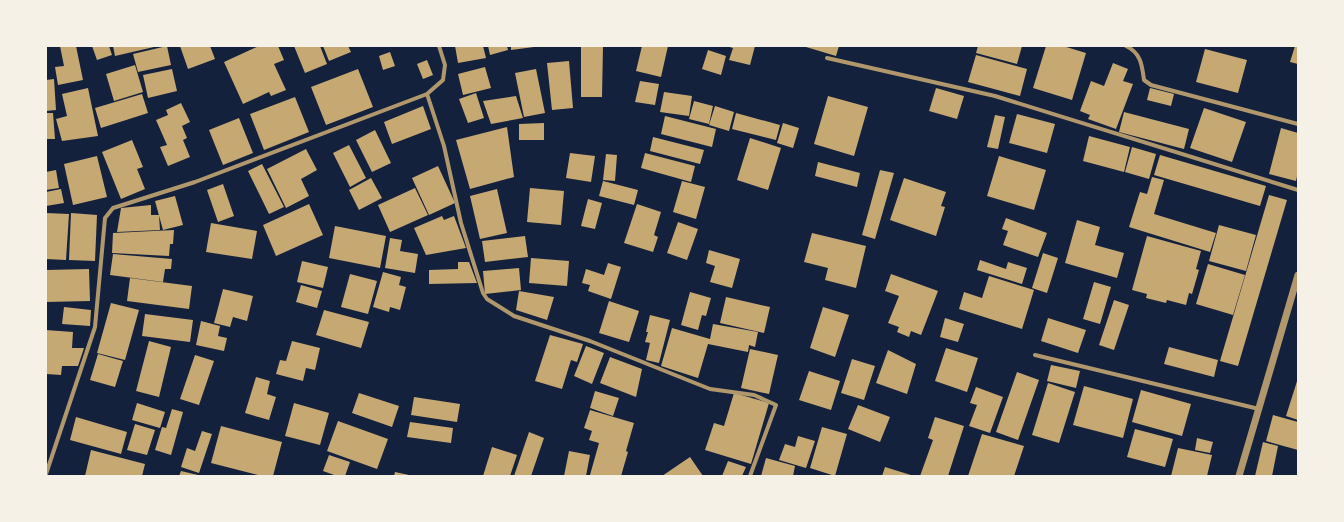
<svg xmlns="http://www.w3.org/2000/svg" width="1344" height="522" font-family="'Golos Text',sans-serif">
	<rect width="100%" height="100%" fill="#14213d"/>
	<path fill="#c6a872" d="M60 46H76L83 80 58 85 55 67 64 66Z
		M92 46H109L112 55 97 60Z
		M113 46H154V47L115 56Z
		M167 46 171 65 138 72 133 54Z
		M180 46H210L215 59 188 69Z
		M259 46H278L284 60 274 64 286 90 271 96 269 92 243 104 224 62Z
		M294 46H320L327 64 305 73Z
		M323 46H348L351 52 329 61Z
		M455 46H483L486 58 458 63Z
		M488 46H507L508 50 490 55Z
		M511 46H534V47L511 50Z
		M581 46H603L602 97H581Z
		M642 46H668L661 77 636 71Z
		M726 46H755L750 65 729 60 733 48Z
		M806 46H839L836 56 806 47Z
		M978 46H1022L1017 64 976 53Z
		M1046 46H1063L1086 53 1072 100 1033 88Z
		M1295 46H1298V64L1290 62Z
		M1205 49 1247 60 1238 93 1196 82Z
		M708 50 726 56 721 75 702 69Z
		M390 52 395 66 383 70 379 56Z
		M976 55 1027 69 1020 96 968 82Z
		M427 60 433 75 423 79 417 64Z
		M569 61 573 108 552 110 547 63Z
		M1113 63 1128 69 1123 81 1133 84 1116 129 1088 119 1090 115 1080 111 1091 81 1104 86Z
		M135 65 143 92 114 101 106 74Z
		M485 67 491 88 463 95 458 74Z
		M172 69 177 91 148 98 143 75Z
		M358 69 373 107 326 125 311 87Z
		M536 69 545 113 524 117 515 73Z
		M54 79 56 110 46 111V80Z
		M640 81 659 84 655 105 635 102Z
		M88 88 98 136 62 141 56 119 67 116 62 94Z
		M936 88 964 96 957 119 929 111Z
		M1150 88 1174 94 1171 106 1147 100Z
		M664 92 692 96 689 116 660 112Z
		M476 93 484 118 468 123 459 99Z
		M142 94 148 113 101 128 95 108Z
		M516 96 523 118 491 124 483 101Z
		M828 96 868 107 854 156 814 144Z
		M295 97 309 132 264 150 250 114Z
		M694 101 713 106 709 124 689 119Z
		M181 103 190 122 182 126 187 138 183 140 190 157 168 166 160 147 167 145 156 120 168 115 166 110Z
		M423 106 431 129 392 144 384 122Z
		M715 106 734 112 729 131 709 125Z
		M1204 108 1246 122 1232 162 1190 148Z
		M1124 112 1189 129 1184 149 1119 132Z
		M46 113H53L55 139H46Z
		M736 113 780 125 776 140 732 129Z
		M1017 114 1055 124 1047 153 1009 143Z
		M995 115 1005 117 998 149 987 147Z
		M665 116 716 129 712 147 661 134Z
		M239 118 253 153 223 165 209 130Z
		M544 123V140H519V124Z
		M783 123 799 128 793 148 777 143Z
		M507 127 514 177 470 189 456 140Z
		M1281 128 1298 133V172L1296 181 1269 174Z
		M375 130 391 163 372 172 356 140Z
		M1089 136 1130 147 1124 172 1083 161Z
		M653 137 704 150 700 164 650 151Z
		M750 138 781 148 768 190 737 180Z
		M132 140 143 167 137 169 145 189 121 199 102 152Z
		M349 145 366 178 350 187 333 153Z
		M1132 147 1156 154 1149 179 1125 172Z
		M306 149 317 170 301 179 309 196 286 208 267 169Z
		M570 153 595 156 591 182 566 178Z
		M645 153 695 166 691 182 641 168Z
		M606 154 617 155 615 181 603 180Z
		M1160 155 1266 186 1260 206 1154 175Z
		M97 156 107 197 73 205 64 164Z
		M999 156 1046 170 1034 210 987 196Z
		M818 162 860 173 857 187 815 176Z
		M262 164 284 207 269 214 248 171Z
		M438 166 455 203 429 215 412 178Z
		M56 170 59 188 46 190V172Z
		M880 170 894 173 875 239 862 235Z
		M1152 177 1164 180 1154 214 1216 233 1210 252 1129 227 1140 192 1147 194Z
		M371 178 382 198 359 210 349 190Z
		M904 178 946 192 941 206 945 207 936 236 890 220Z
		M603 181 638 190 634 205 599 196Z
		M682 181 705 187 696 219 673 212Z
		M223 184 234 216 218 222 207 190Z
		M415 188 428 215 390 232 378 205Z
		M530 188 564 191 561 225 527 222Z
		M61 189 64 203 46 206V192Z
		M497 189 507 233 480 239 470 196Z
		M1269 195 1287 200 1238 366 1220 361Z
		M175 196 183 225 163 230 155 201Z
		M588 199 602 203 595 229 581 226Z
		M309 204 323 235 276 256 263 225Z
		M637 204 661 212 654 235 658 237 653 252 624 243Z
		M151 205V215H159L160 230 117 232 121 208Z
		M46 213 69 214 66 260 46 259Z
		M71 213 97 215 95 261 69 260Z
		M442 216 444 220 454 216 466 248 426 255 414 228Z
		M1006 218 1047 233 1038 257 1003 245 1008 231 1002 229Z
		M1077 220 1100 227 1095 245 1124 253 1117 278 1065 263Z
		M678 222 698 229 687 260 667 253Z
		M211 223 257 231 252 259 206 252Z
		M1219 225 1256 235 1246 271 1209 261Z
		M335 226 386 236 380 268 329 258Z
		M174 230 173 244H170L169 256 112 253 113 233Z
		M812 233 866 246 856 288 825 280 828 268 804 262Z
		M525 236 528 257 485 262 482 241Z
		M1147 236 1201 251 1196 269 1199 270 1192 294 1189 293 1186 305 1167 300 1166 303 1146 298 1147 294 1132 290Z
		M390 238 402 240 400 251 418 254 415 273 385 268Z
		M709 250 740 259 732 288 710 282 715 266 706 263Z
		M1043 253 1058 258 1047 293 1032 288Z
		M113 254 172 259 171 269H165L163 282 110 275Z
		M531 258 569 261 567 286 529 283Z
		M980 260 1006 269 1008 262 1027 268 1022 284 977 270Z
		M302 261 328 267 323 288 297 282Z
		M458 262H469L477 283 429 284V270L458 269Z
		M608 263 621 267 611 299 588 291 590 285 582 283 586 269 604 275Z
		M1208 264 1245 275 1233 315 1196 304Z
		M519 268 521 290 485 294 483 271Z
		M89 269 90 301 46 302V270Z
		M383 272 401 277 399 285 406 287 400 310 390 307 389 312 373 307Z
		M350 274 377 281 368 314 341 307Z
		M891 274 938 291 921 335 911 331 909 337 897 332 899 327 888 323 899 296 885 291Z
		M989 276 1034 290 1022 329 959 309 964 292 982 298Z
		M130 278 192 286 189 309 127 301Z
		M1094 282 1111 287 1100 324 1083 319Z
		M301 285 322 291 317 308 296 302Z
		M223 289 253 296 247 321 233 317 230 327 214 323Z
		M519 291 554 297 547 320 516 310Z
		M690 292 711 298 706 316 702 315 698 330 681 325Z
		M726 297 770 307 764 333 720 323Z
		M1114 300 1129 305 1114 350 1099 345Z
		M609 301 639 311 629 342 599 333Z
		M111 303 139 310 125 360 97 353Z
		M64 307 91 310 90 326 62 324Z
		M823 307 849 315 835 357 810 348Z
		M324 310 369 322 361 348 316 335Z
		M145 314 193 320 190 342 142 336Z
		M650 315 670 320 659 363 646 360 650 343 645 342 648 332H646Z
		M945 318 964 324 958 342 940 337Z
		M1048 318 1086 330 1078 353 1041 341Z
		M201 321 220 326 218 336 227 338 224 351 196 345Z
		M713 324 758 332 755 347 749 345 748 352 708 344 698 378 661 366 672 328 710 339Z
		M46 330 73 332 72 348H84L78 366H62L61 375 46 374Z
		M550 335 583 344 577 362 571 360 562 389 535 381Z
		M149 341 171 347 159 397 136 391Z
		M292 341 320 348 315 370 306 368 303 381 276 374 280 360 286 361Z
		M586 346 604 353 592 384 574 376Z
		M1169 347 1218 360 1214 377 1164 364Z
		M946 348 978 358 967 392 935 381Z
		M750 349 778 355 769 394 741 388Z
		M888 350 916 364 907 394 876 383Z
		M98 354 123 361 115 387 90 380Z
		M195 355 214 361 199 405 180 399Z
		M610 357 642 369 636 397 600 383Z
		M852 359 875 366 864 400 841 393Z
		M1051 365 1080 371 1076 388 1047 381Z
		M809 371 840 381 831 410 799 400Z
		M1017 372 1039 380 1018 440 996 432Z
		M256 377 270 381 267 394 276 397 269 420 245 413Z
		M1298 378V420L1286 416Z
		M1048 383 1075 392 1059 443 1032 435Z
		M1084 386 1133 399 1123 438 1073 425Z
		M976 387 1003 397 990 433 969 426 977 405 970 403Z
		M1141 390 1191 404 1182 436 1132 422Z
		M595 391 619 398 613 416 590 408Z
		M359 393 399 406 392 427 352 413Z
		M734 393 769 403 751 464 705 450 714 423 724 426Z
		M414 397 460 404 457 422 411 415Z
		M137 403 165 412 160 428 132 420Z
		M294 403 329 413 320 445 285 436Z
		M858 405 890 417 880 442 848 429Z
		M172 409 183 412 171 455 155 450 162 427 166 428Z
		M590 410 634 423 626 451 628 452 621 476 590 475 599 443 589 440 592 431 584 428Z
		M1273 415 1298 422V450L1266 441Z
		M76 417 127 432 121 454 70 440Z
		M935 417 964 426 948 476H920L933 440 928 438Z
		M338 421 388 439 377 469 327 451Z
		M410 422 453 428 451 443 407 437Z
		M135 424 155 430 147 455 127 450Z
		M221 426 282 442 273 476H262L211 463Z
		M822 427 847 434 835 476 810 468Z
		M1135 429 1173 439 1165 467 1127 457Z
		M202 431 212 434 199 473 181 467 187 448 195 451Z
		M529 432 544 438 531 476H514Z
		M982 434 1024 446 1014 476H968Z
		M798 436 815 441 806 468 779 460 785 444 795 447Z
		M1197 438 1213 442 1210 453 1195 450Z
		M1263 442 1278 446 1272 476H1255Z
		M492 447 517 455 510 476H483Z
		M1178 448 1212 455 1207 476H1171Z
		M91 450 145 464 142 476H85Z
		M569 451 590 455 586 476H564Z
		M329 455 350 462 345 476H337L323 471Z
		M690 457 703 476H662Z
		M766 458 795 466 793 476H761Z
		M728 461 746 467 742 476H722Z
		M885 467 914 476H882Z
		M181 471 198 475V476H179Z
		M395 472 409 475V476H394Z"/>
	<g fill="none" stroke-linecap="round" stroke-linejoin="round">
		<path stroke="#b1986c" stroke-width="4" d="M1126 46C1141 53 1142 65 1144 80L1151 85 1298 124
			M827 58 995 96 1298 190
			M427 94 444 146 461 223 483 293 487 299 514 316 590 341 710 389 754 395 776 405 750 476
			M1035 355 1259 409
			M46 474 95 327 105 218 113 208 195 182 427 94 443 80 445 65 439 46"/>
		<path stroke="#b1986c" stroke-width="7" d="M1239 476 1298 275"/>
	</g>
	<rect width="1344" height="522" fill="none" stroke="#f6f1e7" stroke-width="94"/>
</svg>
